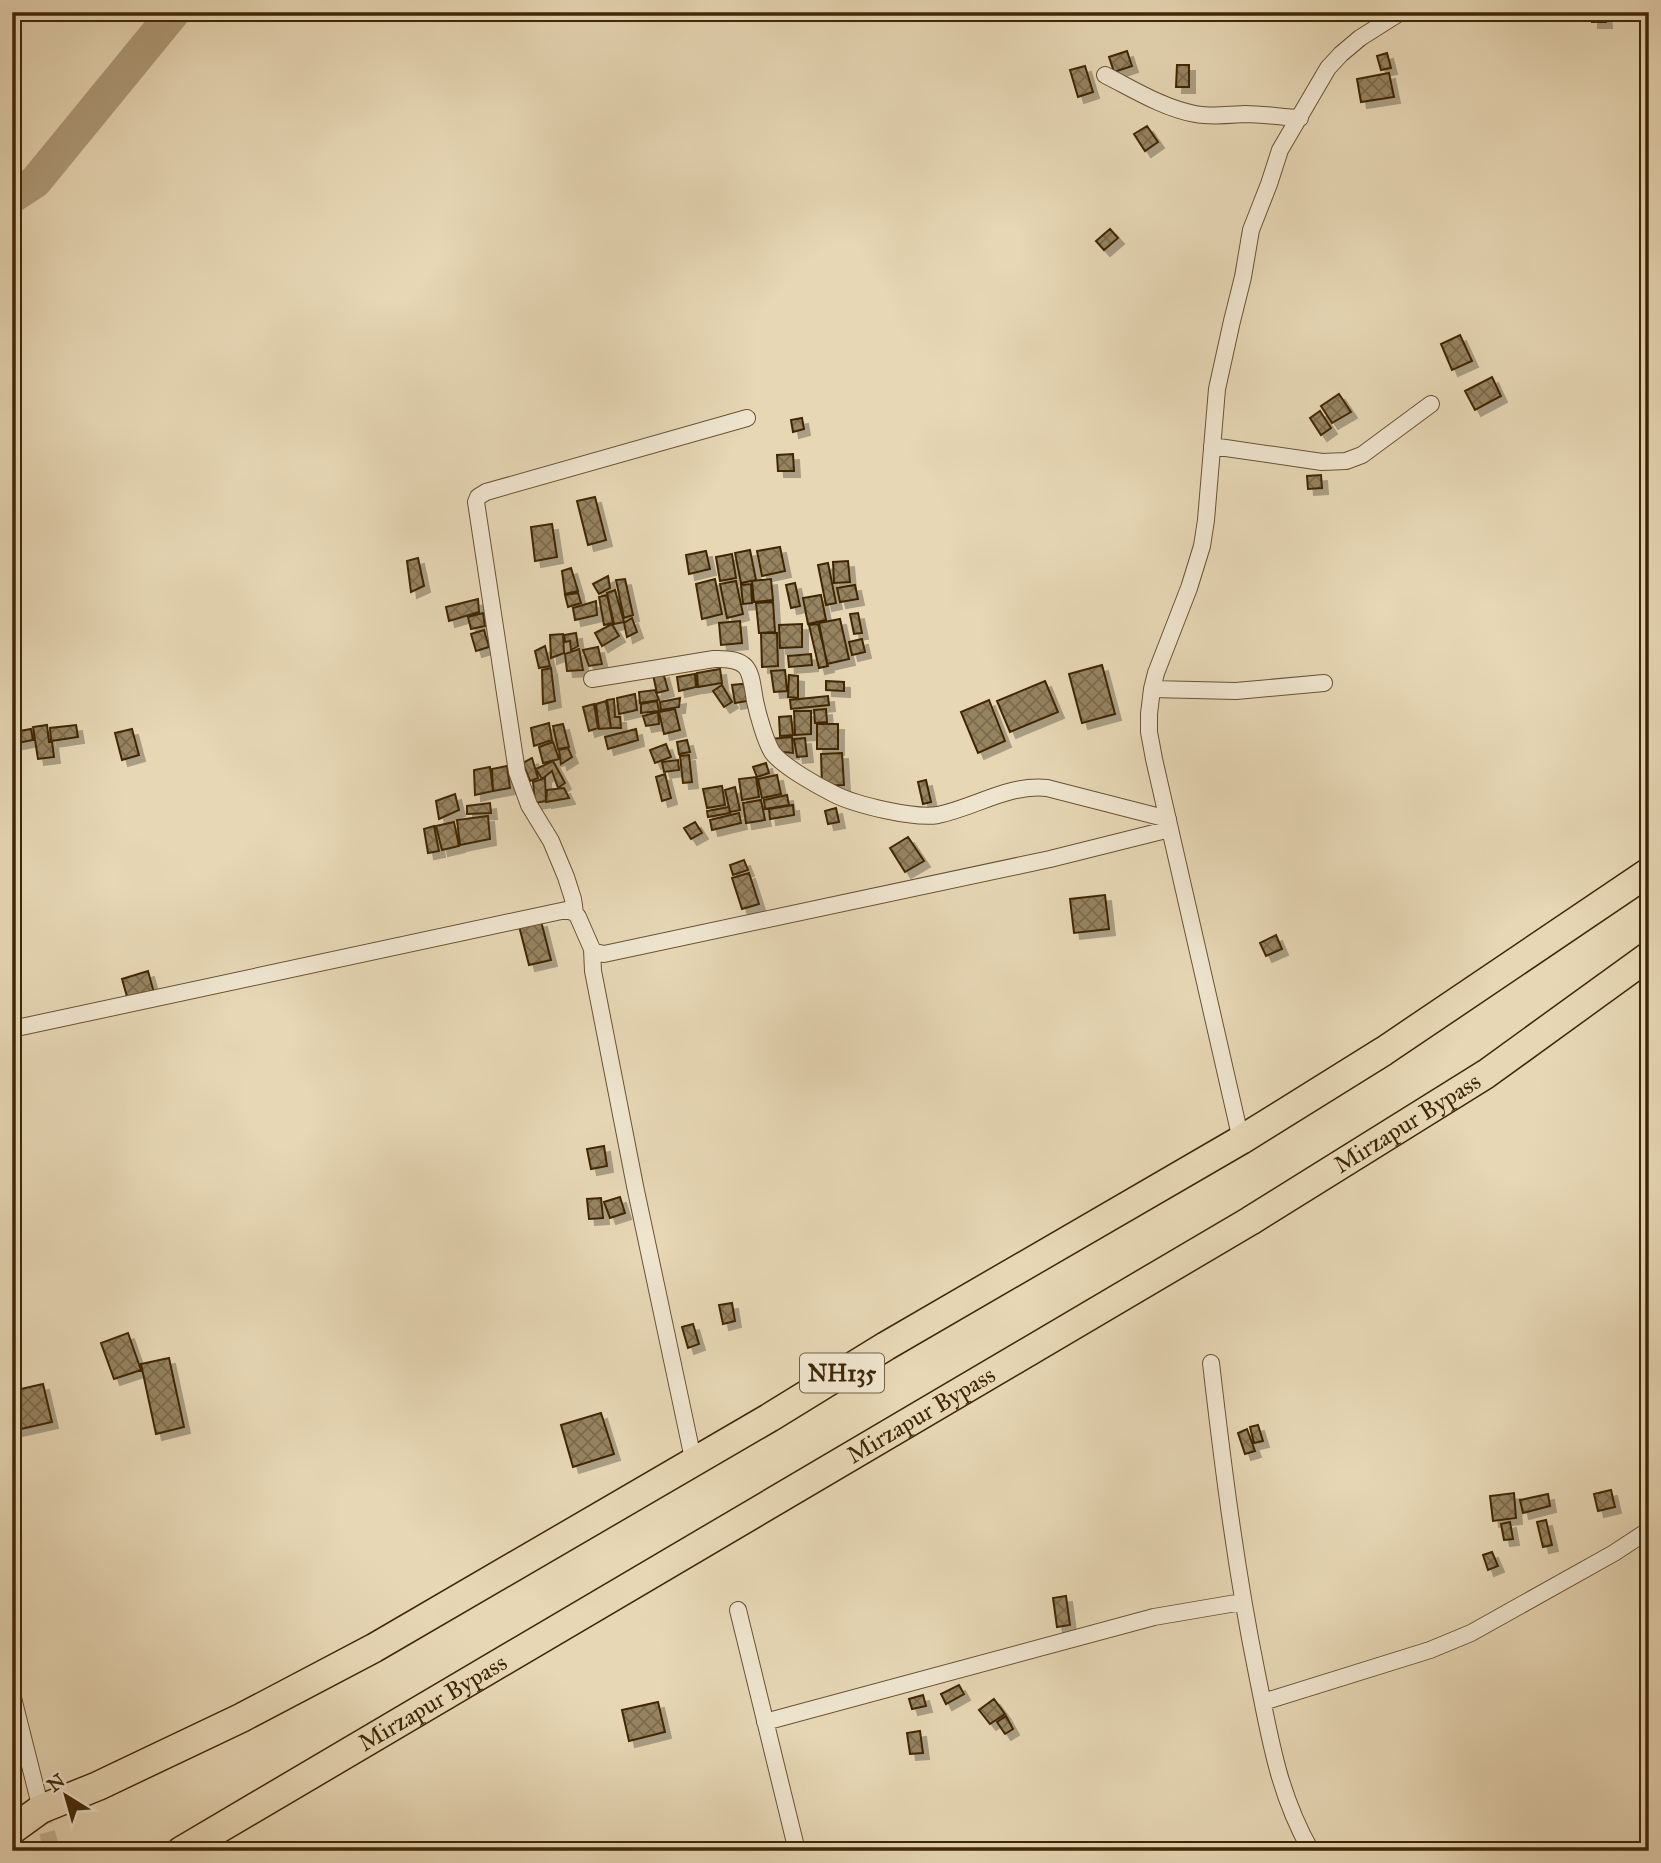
<svg xmlns="http://www.w3.org/2000/svg" width="1661" height="1863" font-family="'IM FELL Great Primer',serif">
	<defs>
		<pattern id="building-cross-hatch" width="8" height="8" patternUnits="userSpaceOnUse" patternTransform="scale(1.75)"><rect width="8" height="8" fill="#968361"/><path d="M0 0l8 8M0 8l8-8" fill="none" stroke="#7c6b4e"/></pattern>
		<filter id="shadow"><feDropShadow dx="6" dy="6" stdDeviation="0" flood-color="#0004"/></filter>
	</defs>
	<rect width="100%" height="100%" fill="#e7d7b5"/>
	<filter id="stains"><feTurbulence type="fractalNoise" baseFrequency=".00286" numOctaves="4"/><feColorMatrix values="0 0 0 0 .2 0 0 0 0 .09 0 0 0 0 .02 0 0 0 .5 -.17"/></filter>
	<radialGradient id="worn" r=".72"><stop offset=".6" stop-color="#630" stop-opacity="0"/><stop offset="1" stop-color="#630" stop-opacity=".3"/></radialGradient>
	<g fill="none" stroke-linecap="round" stroke-linejoin="round">
		<path stroke="#ae9b7a" stroke-width="33" d="M12 197 35 182 174 12"/>
	</g>
	<path fill="url(#building-cross-hatch)" stroke="#3f2706" stroke-width="2" filter="url(#shadow)" d="M1592 12H1605L1606 22H1592Z
		M1127 51 1132 66 1114 72 1109 57Z
		M1387 53 1391 68 1381 70 1377 56Z
		M1177 65H1189V87H1176Z
		M1085 66 1093 92 1078 97 1070 70Z
		M1389 73 1394 97 1361 102 1357 79Z
		M1147 126 1158 142 1145 151 1134 134Z
		M1110 229 1118 238 1104 250 1096 241Z
		M1460 335 1472 361 1452 370 1441 344Z
		M1492 377 1501 396 1475 410 1465 391Z
		M1339 394 1351 412 1332 423 1321 406Z
		M1320 411 1331 428 1321 435 1310 418Z
		M802 418 804 429 793 432 791 420Z
		M793 454 794 471H778L777 455Z
		M1321 475 1322 488 1308 489 1307 476Z
		M595 497 606 540 588 545 577 501Z
		M552 524 557 557 535 561 531 527Z
		M780 547 785 571 762 576 757 551Z
		M750 550 756 580 741 583 735 553Z
		M706 551 710 569 689 574 686 555Z
		M732 554 736 578 720 581 716 557Z
		M418 558 424 586 411 592 407 561Z
		M848 561 850 582 834 583 833 562Z
		M828 563 836 603 826 605 818 565Z
		M571 568 578 591 565 594 562 571Z
		M608 576 610 588 599 594 593 584Z
		M625 579 633 615 624 618 616 580Z
		M715 579 722 614 702 619 696 584Z
		M771 579 773 600 754 602 752 581Z
		M736 581 743 614 727 618 720 584Z
		M795 583 800 606 791 608 786 585Z
		M751 584 752 603 743 604 741 585Z
		M855 585 858 599 840 602 837 588Z
		M615 590 624 622 614 624 607 593Z
		M578 593 581 603 568 607 565 595Z
		M607 595 613 623 604 625 599 597Z
		M821 595 826 620 808 624 803 598Z
		M478 599 479 612 449 621 446 607Z
		M596 601 597 615 575 620 573 608Z
		M773 602 775 632 759 633 756 603Z
		M483 613 485 626 471 629 468 617Z
		M858 613 862 633 854 634 850 614Z
		M632 618 637 632 627 637 624 623Z
		M840 619 849 659 827 664 819 623Z
		M740 621 742 643 721 645 719 623Z
		M612 624 619 636 602 646 595 633Z
		M802 624V647L780 648 779 625Z
		M818 624 828 666 819 668 809 625Z
		M484 630 489 647 476 651 471 634Z
		M576 633 578 646 571 650 570 641 565 642 564 635Z
		M761 633H777L778 666 762 667Z
		M563 634 564 653 551 658 550 635Z
		M862 639 865 652 852 655 849 642Z
		M545 646 550 666 539 668 535 651Z
		M598 647 602 664 589 666 583 650Z
		M579 649 583 670 567 671 565 654Z
		M811 654 812 665 789 667 788 656Z
		M1102 665 1115 714 1082 723 1069 674Z
		M551 668 555 701 543 704 542 670Z
		M720 669 722 683 698 687 697 673Z
		M785 670 787 691 774 692 771 671Z
		M663 672 668 690 657 693 653 675Z
		M695 674 696 687 679 691 677 677Z
		M789 675 798 676V698L788 697Z
		M826 681 844 682V691L826 690Z
		M1045 681 1058 712 1010 732 997 701Z
		M751 683 753 700 735 703 732 685Z
		M722 685 732 702 724 707 713 691Z
		M655 690 659 700 640 703 639 692Z
		M635 694 637 710 619 714 617 698Z
		M828 696 829 705 791 709 790 700Z
		M680 698 679 707 661 710 660 702Z
		M614 699 615 717H620L621 728H611L607 700Z
		M989 700 1005 741 978 753 961 712Z
		M606 701 611 728 599 729 596 704Z
		M657 701 659 711 641 713V704Z
		M594 704 598 728 589 731 583 707Z
		M675 709 680 730 664 734 659 712Z
		M826 709 827 722 815 723 814 710Z
		M794 711H811V734L795 735Z
		M658 712 659 724 646 726 643 716Z
		M791 716 793 735 780 736 779 717Z
		M549 723 552 740 534 746 531 728Z
		M563 724 569 747 558 749 553 726Z
		M817 724H838V749H817Z
		M47 725 49 742H52L54 757 38 759 33 727Z
		M76 725 78 737 51 741 50 728Z
		M31 729 33 740 17 743 14 732Z
		M132 729 139 755 122 760 115 733Z
		M636 729 638 740 608 749 605 737Z
		M792 737 793 753 773 751 770 739Z
		M805 738 807 756 797 757 794 739Z
		M687 740 690 752 679 754 677 742Z
		M553 742 559 759 543 763 539 747Z
		M666 744 671 757 655 763 650 750Z
		M568 748 572 757 561 764 559 750Z
		M842 753 844 785 822 786 821 754Z
		M689 755 692 782 683 783 680 756Z
		M532 758 538 778 530 781 523 763Z
		M678 760 679 770 664 772 662 762Z
		M553 761 565 783 558 788 552 771 542 779 536 769Z
		M766 763 769 773 757 777 753 767Z
		M507 766 510 788 493 791 492 769Z
		M490 767 493 791 475 795 474 770Z
		M665 774 671 798 662 801 656 777Z
		M777 775 781 794 762 798 758 779Z
		M756 777 759 797 742 800 739 779Z
		M545 778 546 801 535 803 533 782Z
		M926 780 931 802 923 804 918 782Z
		M722 786 725 805 707 808 703 789Z
		M735 787 740 810 730 812 725 790Z
		M564 788 569 798 546 802 547 790Z
		M455 794 459 810 439 819 436 801Z
		M787 795 789 805 765 809 764 800Z
		M761 800 765 820 746 823 743 803Z
		M490 803 491 813 467 814V806Z
		M793 805 794 815 770 819 769 809Z
		M729 807 730 813 708 817 707 811Z
		M836 808 839 822 828 824 825 811Z
		M739 813 741 823 712 830 710 820Z
		M488 816 490 839 460 845 457 820Z
		M454 822 459 846 442 850 436 826Z
		M695 822 702 833 691 839 684 828Z
		M434 826 439 851 428 853 424 829Z
		M908 837 924 861 905 872 890 848Z
		M744 860 748 870 733 875 730 865Z
		M749 873 759 904 742 909 732 878Z
		M1105 895 1109 929 1074 933 1070 899Z
		M541 921 551 960 529 965 519 926Z
		M1276 935 1282 949 1266 956 1260 943Z
		M148 971 154 993 128 1000 122 979Z
		M604 1146 607 1166 591 1169 587 1149Z
		M620 1197 625 1213 610 1218 604 1202Z
		M601 1198 603 1218 589 1219 587 1199Z
		M732 1303 735 1321 723 1324 719 1305Z
		M693 1324 699 1344 688 1348 682 1327Z
		M128 1333 141 1370 114 1379 101 1343Z
		M169 1358 184 1427 156 1434 141 1364Z
		M43 1384 52 1422 12 1431V1391Z
		M601 1413 614 1454 573 1467 561 1425Z
		M1258 1425 1263 1441 1254 1443 1250 1427Z
		M1247 1429 1255 1451 1245 1454 1238 1433Z
		M1611 1490 1615 1507 1598 1511 1594 1494Z
		M1514 1493 1516 1518 1493 1521 1490 1496Z
		M1548 1494 1550 1506 1523 1513 1520 1500Z
		M1546 1520 1552 1545 1543 1547 1537 1522Z
		M1510 1522 1513 1539 1504 1540 1501 1524Z
		M1492 1552 1498 1566 1488 1570 1483 1555Z
		M1066 1596 1070 1625 1057 1627 1053 1598Z
		M959 1685 964 1694 946 1704 941 1694Z
		M923 1695 926 1706 912 1709 909 1699Z
		M994 1699 1005 1714 990 1724 979 1710Z
		M658 1702 665 1732 629 1741 622 1710Z
		M1006 1716 1013 1729 1005 1734 997 1722Z
		M920 1731 923 1753 910 1754 907 1733Z"/>
	<g fill="none" stroke-linecap="round" stroke-linejoin="round">
		<path stroke="#c5b492" stroke-width="16" stroke-dasharray="16 8" stroke-linecap="butt" d="M41 1809 52 1851"/>
		<g stroke="#695332" stroke-width="18">
			<path id="street" d="M1105 75C1133 89 1163 108 1195 114 1212 117 1228 115 1245 114 1263 114 1281 117 1300 118
				M1212 446 1322 462 1346 461 1362 455 1431 404
				M592 679 714 659C751 658 750 670 755 701 758 715 765 740 772 752 782 766 818 786 834 794 856 805 914 819 938 815 976 807 1008 784 1047 788L1168 819
				M1152 689 1236 691 1324 683
				M575 913 573 899 566 877 551 841 529 805 517 772 476 502 478 497 486 492 747 418
				M592 949 593 971 635 1186 692 1454
				M12 1029 566 910 575 913 578 917 592 949 595 952 604 954 1050 859 1170 829
				M1241 1140 1154 759 1149 732V714L1152 689 1156 673 1189 588 1202 546 1206 520 1217 389 1232 321 1243 277 1251 230 1269 184 1280 150 1328 68 1341 54 1360 38 1401 12
				M1211 1363C1223 1467 1236 1571 1257 1674 1270 1738 1278 1793 1311 1851
				M738 1610 797 1851
				M12 1694 41 1809
				M1263 1702 1430 1650 1471 1633 1614 1553 1649 1530
				M765 1722 1154 1617 1242 1602"/>
		</g>
		<g stroke="#3f2706" stroke-width="31">
			<g id="highway">
				<path d="M12 1830 41 1809 98 1786 241 1718 374 1648 769 1418 886 1346 1241 1140 1384 1051 1649 872"/>
				<path id="s1" d="M181 1851 1250 1221 1486 1074 1649 956"/>
			</g>
		</g>
		<use href="#street" stroke="#efe5cf" stroke-width="16"/>
		<use href="#highway" stroke="#e7d7b5" stroke-width="28"/>
	</g>
	<g text-anchor="middle" stroke-width="5" stroke-linejoin="round" paint-order="stroke">
		<rect fill="#efe5cf" stroke="#746042" stroke-width="2" x="800" y="1353.5" width="84" height="39" rx="5"/>
		<g font-size="23" font-weight="bold" fill="#3f2706">
			<text x="842" y="1381">NH135</text>
		</g>
		<g font-size="24" fill="#3f2706" stroke="#efe5cf">
			<text dy="8" stroke="none"><textPath href="#s1" startOffset="1426">Mirzapur Bypass</textPath></text>
			<text dy="8" stroke="none"><textPath href="#s1" startOffset="859">Mirzapur Bypass</textPath></text>
			<text dy="8" stroke="none"><textPath href="#s1" startOffset="292">Mirzapur Bypass</textPath></text>
		</g>
	</g>
	<rect width="1661" height="1863" fill="none" stroke="#e7d7b5" stroke-width="42"/>
	<rect x="14" y="14" width="1633" height="1835" fill="none" stroke="#3f2706" stroke-width="3.5"/>
	<rect x="21" y="21" width="1619" height="1821" fill="none" stroke="#3f2706" stroke-width="2"/>
	<g transform="translate(66 1796) rotate(323)" stroke="#efe5cf" stroke-width="5" paint-order="stroke">
	<path d="M0-5L12 26L0 18L-12 26Z" fill="#3f2706"/>
	<text y="-10" font-size="19" font-weight="bold" text-anchor="middle" fill="#3f2706">N</text>
	</g>
	<rect width="100%" height="100%" filter="url(#stains)"/>
	<rect width="100%" height="100%" fill="url(#worn)"/>
</svg>
